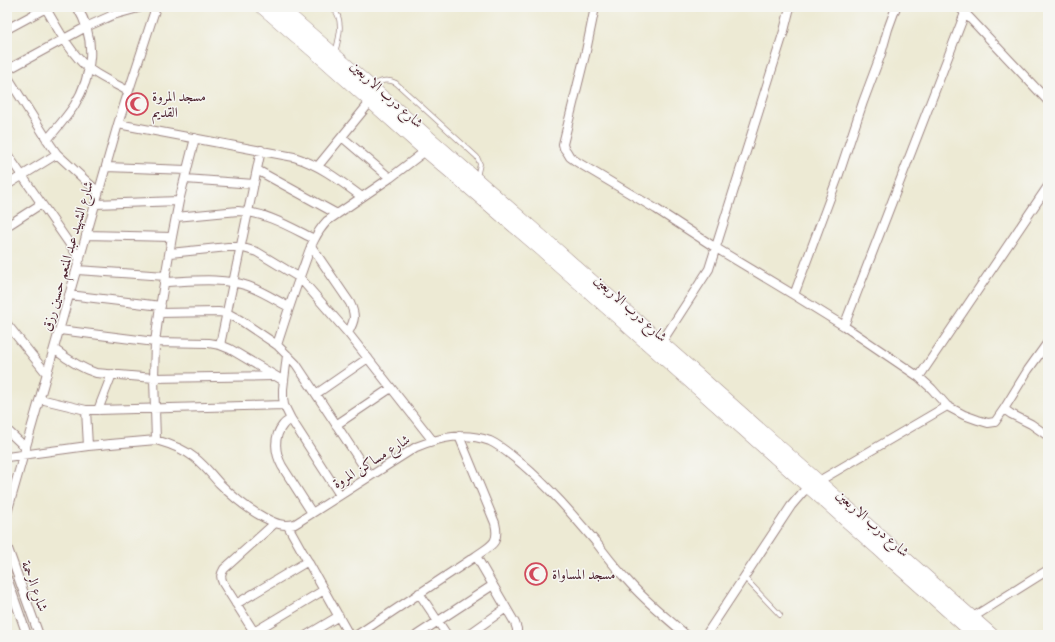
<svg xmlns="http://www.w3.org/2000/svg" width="1055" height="642" font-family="'IM FELL Double Pica',Amiri,serif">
	<rect width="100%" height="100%" fill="#f6f6f2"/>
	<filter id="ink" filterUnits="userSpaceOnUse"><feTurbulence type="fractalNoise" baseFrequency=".025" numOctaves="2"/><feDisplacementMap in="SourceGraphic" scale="8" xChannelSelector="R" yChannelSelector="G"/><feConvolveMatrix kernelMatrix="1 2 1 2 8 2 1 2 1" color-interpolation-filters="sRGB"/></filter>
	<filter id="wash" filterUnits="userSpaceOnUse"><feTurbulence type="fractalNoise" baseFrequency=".012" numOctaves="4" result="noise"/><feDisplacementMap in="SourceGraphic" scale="16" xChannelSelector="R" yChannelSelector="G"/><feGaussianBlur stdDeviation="0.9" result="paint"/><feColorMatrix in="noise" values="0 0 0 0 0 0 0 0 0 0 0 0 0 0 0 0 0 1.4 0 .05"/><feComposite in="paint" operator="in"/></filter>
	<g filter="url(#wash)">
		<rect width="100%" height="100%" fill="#edead4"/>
	</g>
	<g filter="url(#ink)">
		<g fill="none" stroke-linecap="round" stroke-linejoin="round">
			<g stroke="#9c8480" stroke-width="5.5">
				<path id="service" d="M332 7C345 19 339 38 335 53
					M372 86C380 81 387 78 396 83L477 157 480 164 477 177
					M744 577 780 615"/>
			</g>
			<g stroke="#9c8480" stroke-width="10">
				<path id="minor" d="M45 7C57 27 70 53 88 68 98 76 115 84 128 91
					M595 7 586 51 563 144 564 148 567 152 570 157 577 162 656 209 716 248 794 295 844 326 919 377 932 389 947 406 964 415 978 420 988 423 995 422 1004 409
					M965 13 1048 101
					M7 29 46 8
					M7 70 86 27 113 15 142 7
					M7 76 50 144 57 154 98 192
					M118 124 294 157C322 166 339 180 362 197
					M342 137 390 178
					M47 140C56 129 66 118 74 106 93 75 97 39 77 7
					M7 154 80 259
					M318 166 371 101
					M106 167 187 170
					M257 170 337 214
					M185 179 254 184
					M7 185 57 154
					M95 204 179 201
					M176 217 238 211C265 212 290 227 314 239
					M7 226 41 204
					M86 235 172 237
					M311 246 350 303C356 316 355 320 348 333
					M170 253 228 247H240L257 252 300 278 348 333 433 441
					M77 270 166 276
					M165 282C192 281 222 277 248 286 262 291 276 300 289 307
					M69 295 161 306
					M794 295 839 174 863 102 881 54 888 29 896 7
					M159 313 218 312 227 313 240 320 277 345 296 364 316 394 370 476
					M7 324 47 374
					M844 326 965 13 959 7
					M60 330 155 342 209 343 220 345 230 349 284 381
					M1048 342 1028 370 1004 409 1011 414 1031 424 1048 436
					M661 343 709 269 784 31 790 7
					M220 345 261 150
					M277 345C285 320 293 295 302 271 309 252 313 236 327 221L390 178 428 149
					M54 349C67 359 80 368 96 373L154 378 274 376
					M287 355 283 389V397L284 405 291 419 340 495
					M919 377 1048 186
					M316 394 368 358
					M40 399 86 410H98L284 405
					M86 410 88 446
					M98 410 112 374
					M291 419C288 421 285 422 283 425 273 437 275 453 282 466L312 513
					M336 425 391 388
					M7 430 26 448
					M156 440 154 378 155 342 159 313 172 237 179 201 195 138
					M7 457 88 446 156 440C170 444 184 449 195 458 204 465 211 474 219 483 232 496 246 508 263 517 275 523 281 527 295 524L416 447C441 437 464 432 490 441 501 446 512 456 522 464 549 487 572 514 595 541 606 555 616 569 628 581 645 601 666 617 686 635
					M7 513 118 124 156 7
					M288 526 349 635
					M7 546 39 635
					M476 556 515 623 517 629V635
					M7 578 27 635
					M419 593 447 635
					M236 604 308 561
					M970 619 1048 570
					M254 632 324 590
					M256 635 223 583C220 577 221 574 224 569L275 523
					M307 635 339 616
					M357 635 476 556C491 545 500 544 495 523L459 436
					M417 635 493 585
					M468 635 506 608
					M706 635 791 506 803 492 819 481 947 406"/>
			</g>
			<g stroke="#9c8480" stroke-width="14">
				<path id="trunk" d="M262 7 324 60 426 151 542 250 975 635
					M280 7 549 243 992 635"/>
			</g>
			<use href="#service" stroke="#fff" stroke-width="4"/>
			<use href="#minor" stroke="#fff" stroke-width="8"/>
			<use href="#trunk" stroke="#fff" stroke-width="13"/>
		</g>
	</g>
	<defs>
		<g id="mosque-ring" transform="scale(1.15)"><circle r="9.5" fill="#f6f6f2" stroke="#d1495b" stroke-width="1.5"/><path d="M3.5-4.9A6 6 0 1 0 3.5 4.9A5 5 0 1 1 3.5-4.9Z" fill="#d1495b"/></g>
	</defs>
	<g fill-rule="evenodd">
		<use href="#mosque-ring" x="137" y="104"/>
		<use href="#mosque-ring" x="536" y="574"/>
	</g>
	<g text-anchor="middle" stroke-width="3" stroke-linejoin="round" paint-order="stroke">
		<g font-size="14" fill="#4a1f2b" stroke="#f6f6f2">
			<text transform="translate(387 94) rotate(42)" y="5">شارع درب الاربعين</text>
			<text transform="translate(67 256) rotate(-74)" y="5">شارع الشهيد عبد المنعم حسين رزق</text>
			<text transform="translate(631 308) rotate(42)" y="5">شارع درب الاربعين</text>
			<text transform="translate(371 461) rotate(-32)" y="5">شارع مساكن المروة</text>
			<text transform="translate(873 523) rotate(42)" y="5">شارع درب الاربعين</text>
			<text transform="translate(35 586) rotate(70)" y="5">شارع الرحمة</text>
		</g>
		<g font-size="14" fill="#4a1f2b" stroke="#f6f6f2" text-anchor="start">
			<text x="152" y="101">مسجد المروة<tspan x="152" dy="16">القديم</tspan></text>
			<text x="552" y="579">مسجد المساواة</text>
		</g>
	</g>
	<rect width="1055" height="642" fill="none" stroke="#f6f6f2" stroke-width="24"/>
</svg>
